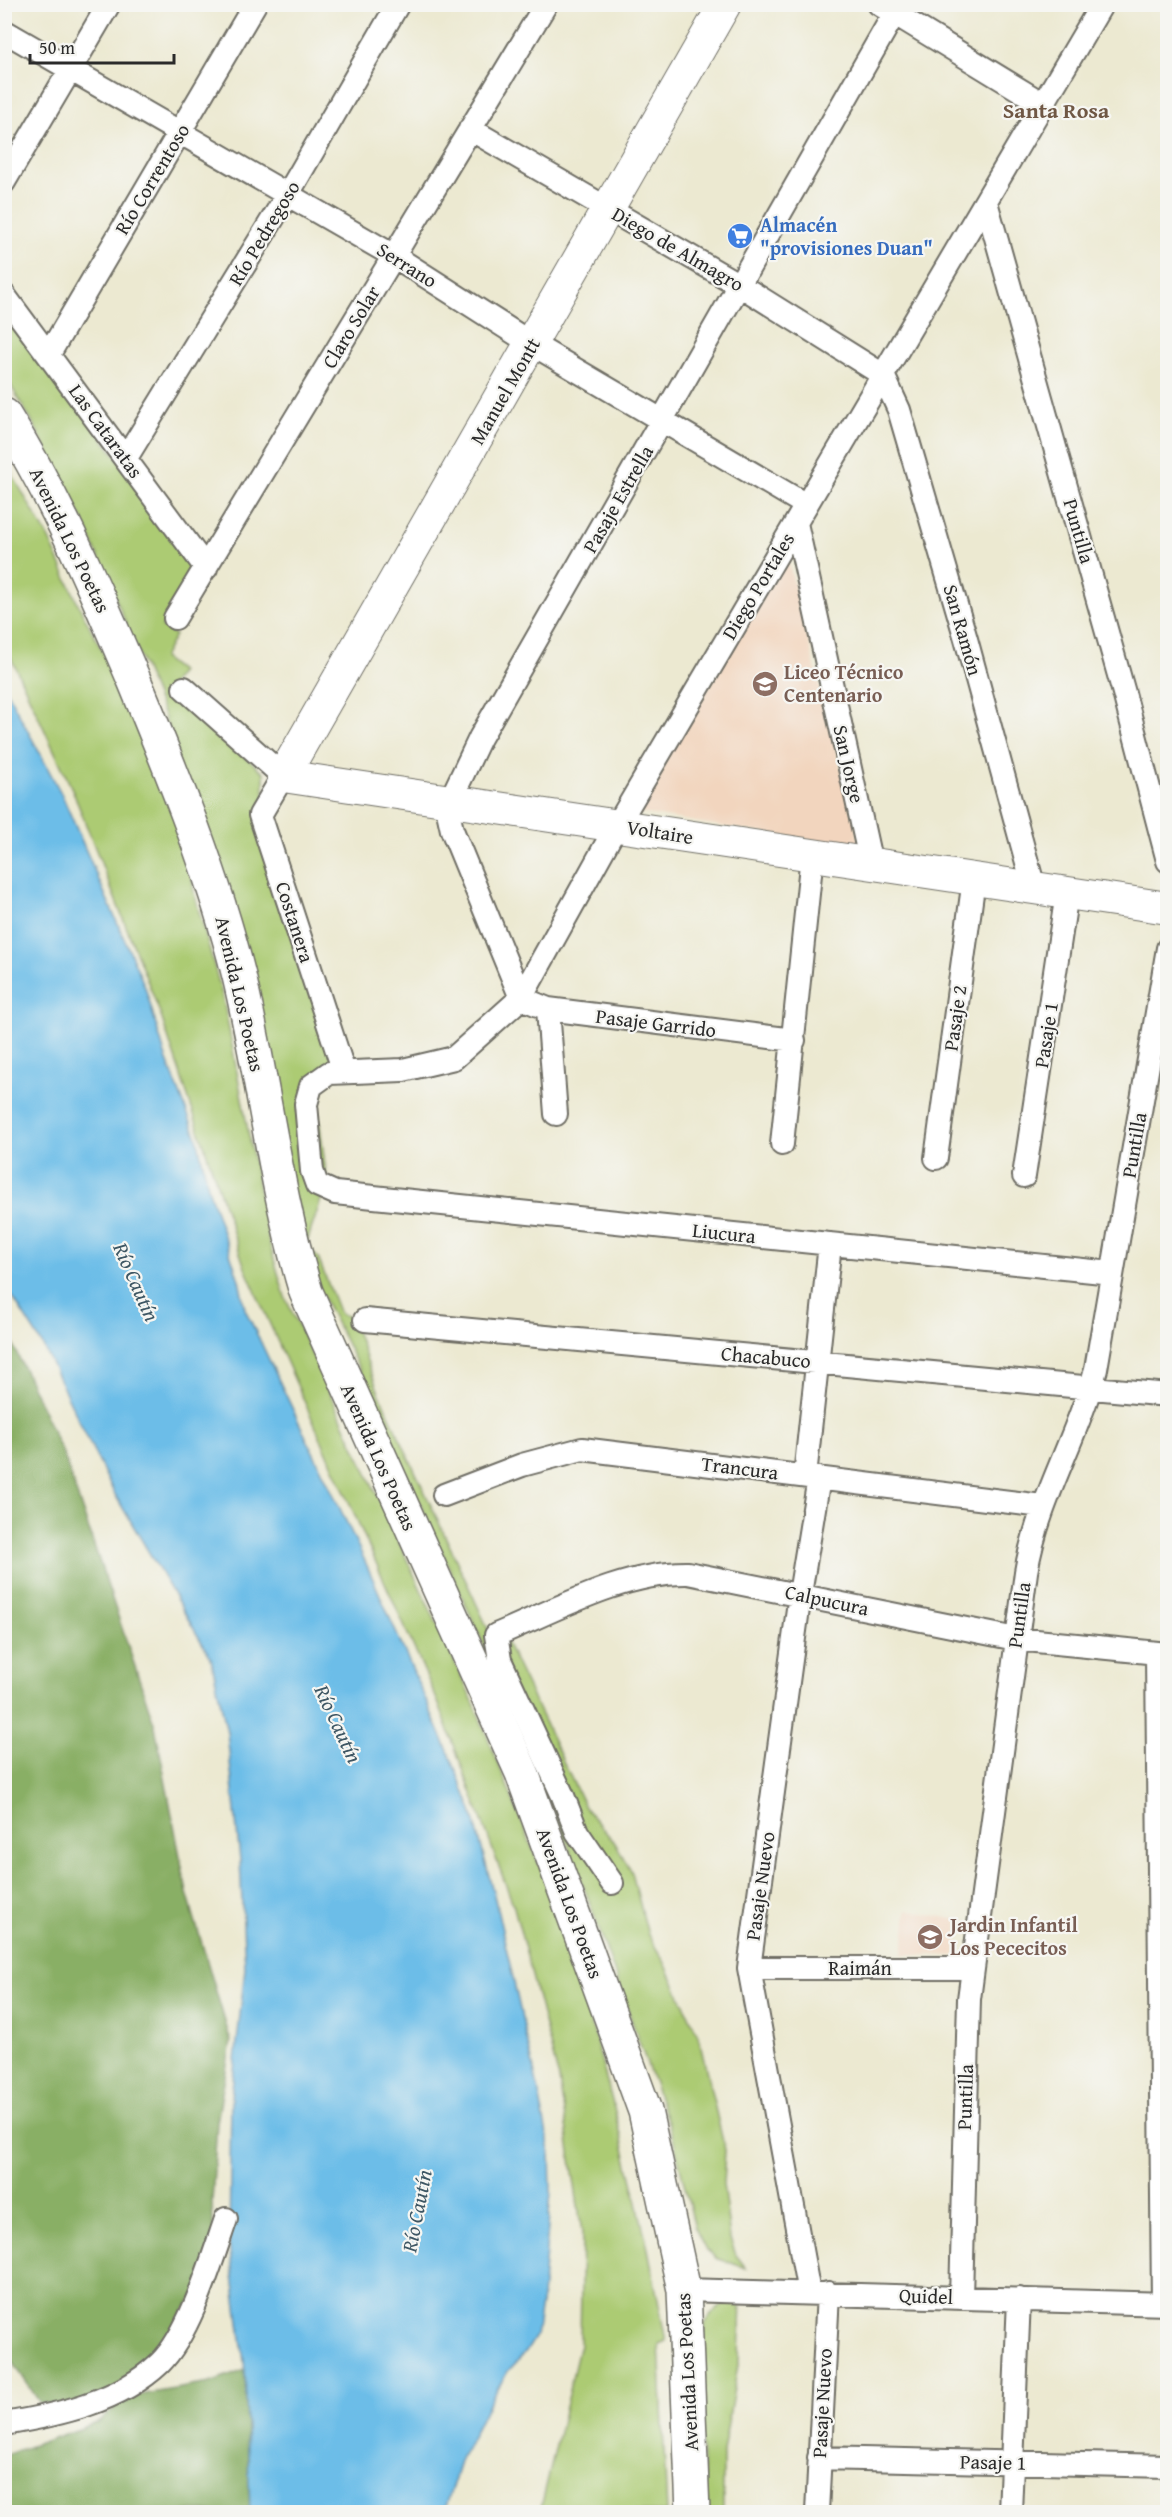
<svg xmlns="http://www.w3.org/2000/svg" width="1172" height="2517" font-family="'Gentium Book Plus',serif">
	<rect width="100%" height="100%" fill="#f6f6f2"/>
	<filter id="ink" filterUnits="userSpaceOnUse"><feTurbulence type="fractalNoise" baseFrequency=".0167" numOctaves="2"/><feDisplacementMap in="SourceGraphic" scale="12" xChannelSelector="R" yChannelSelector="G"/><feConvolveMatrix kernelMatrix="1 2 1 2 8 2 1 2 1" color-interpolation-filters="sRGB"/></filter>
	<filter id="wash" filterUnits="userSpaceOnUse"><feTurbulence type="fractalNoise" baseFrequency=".008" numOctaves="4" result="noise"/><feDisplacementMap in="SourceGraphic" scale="24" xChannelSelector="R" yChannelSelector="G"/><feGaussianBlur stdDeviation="1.35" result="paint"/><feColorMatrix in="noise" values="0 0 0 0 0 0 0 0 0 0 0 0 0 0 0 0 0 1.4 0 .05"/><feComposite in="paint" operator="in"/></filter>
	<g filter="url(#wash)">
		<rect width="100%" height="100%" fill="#ece9d1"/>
		<path fill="#f2d5be" d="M787 556 861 849 635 812Z
			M907 1910 958 1920 955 1956 903 1954Z"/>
		<path fill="#accb73" stroke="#6c7b4f" stroke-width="1.5" d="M4 311 122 464 195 574 162 627 175 635 163 658 181 672 168 689 264 773V792L338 1074 314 1078 327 1182 306 1245 318 1258 340 1314 351 1317 379 1393 496 1646 506 1642 586 1809 615 1843 632 1873 648 1935 665 1963 698 2035 725 2150 723 2184 730 2239 736 2255 746 2268 716 2258 706 2250 695 2228 672 2134 588 1898 539 1768 363 1376 312 1275 164 715 84 522 34 425 5 376Z
			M4 460 49 539 80 608 140 724 186 838 194 893 223 998 269 1242 285 1297 475 1706 541 1870 580 1981 618 2123 648 2249 666 2341 659 2344 667 2512H540L580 2344 582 2233 559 2079 514 1907 438 1702 245 1268 160 1013 72 789 5 645Z
			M741 2299 739 2359 723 2452V2512H706L701 2432 705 2324C714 2309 723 2301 741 2299Z"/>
		<path fill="#89af65" stroke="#5a6d48" stroke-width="1.5" d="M4 1325 64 1456 155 1726 187 1893 231 2042 217 2122 212 2202 215 2266 152 2357 92 2410 40 2403 5 2350Z
			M245 2370 250 2512H5V2455L99 2422 118 2405 139 2395 210 2383Z"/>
		<path fill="#6cbde8" stroke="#4c748a" stroke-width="1.5" d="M4 686 62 795 145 987 165 1055 197 1138 209 1191 239 1280 245 1309 365 1561 451 1758 472 1811 495 1899 538 2088 550 2151 551 2192 542 2297 536 2336 526 2352 508 2371 486 2408 461 2459 444 2512H250L245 2370 229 2244 231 2098 245 1968 240 1860 227 1732 211 1658 114 1493 42 1344 5 1285Z"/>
	</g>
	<g filter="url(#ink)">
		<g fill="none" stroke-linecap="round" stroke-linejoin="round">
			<g stroke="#6f6e65" stroke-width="26">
				<path id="street" d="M879 4 1043 104
					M1102 4 612 834 521 998 454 1058 403 1070 329 1073 311 1086 306 1104 312 1171 317 1185 335 1193 1112 1273
					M4 31 394 256 532 344 806 505
					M470 129 741 286 883 375 899 410 966 639 1034 888
					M4 182 109 4
					M986 202 1124 693 1168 861
					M4 295 206 568
					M49 354 255 4
					M126 458 288 194 398 4
					M796 523 871 864
					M175 618 546 4
					M184 688 283 776 260 815 344 1072
					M548 1009 556 1114
					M794 1040 548 1009 521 998 452 830 448 812 450 801 480 738 894 14
					M782 1144 812 855
					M936 1158 974 879
					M1024 1176 1067 893
					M365 1320 1168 1395
					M805 1476 830 1244
					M444 1495 522 1465 582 1449 1042 1506
					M1157 1654 1163 2304
					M612 1883 577 1832 563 1796 500 1660 496 1635C556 1610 623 1572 688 1573L1016 1639 1168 1654
					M749 1968H972
					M684 2290 1168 2304
					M809 2293 749 1968 800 1594 819 1478
					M961 2297 969 1999 1026 1572C1038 1500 1077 1439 1096 1369L1168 948
					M4 2424C58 2415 119 2402 160 2363 190 2334 212 2259 226 2219
					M819 2458 1168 2466
					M817 2512 828 2293
					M1010 2512 1019 2299"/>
			</g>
			<g stroke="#6f6e65" stroke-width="34">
				<path id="secondary" d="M725 4 283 776 1168 908"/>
			</g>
			<g stroke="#6f6e65" stroke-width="36">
				<path id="primary" d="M4 415C57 499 95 590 134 680 174 777 214 875 239 976 264 1081 275 1189 306 1292L522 1773 645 2111 684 2290 693 2512"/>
			</g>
			<use href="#street" stroke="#fff" stroke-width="22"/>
			<use href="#secondary" stroke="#fff" stroke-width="32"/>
			<use href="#primary" stroke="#fff" stroke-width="33"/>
		</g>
	</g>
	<defs>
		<g id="supermarket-disc" transform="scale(1.35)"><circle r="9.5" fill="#3f7fe0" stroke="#f6f6f2"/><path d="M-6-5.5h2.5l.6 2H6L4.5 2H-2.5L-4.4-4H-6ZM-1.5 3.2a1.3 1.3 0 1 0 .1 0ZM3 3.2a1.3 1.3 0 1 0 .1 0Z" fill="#fff"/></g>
		<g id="school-disc" transform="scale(1.35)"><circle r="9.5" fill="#8d6e63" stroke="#f6f6f2"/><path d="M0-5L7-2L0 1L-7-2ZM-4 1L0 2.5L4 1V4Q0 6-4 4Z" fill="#fff"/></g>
	</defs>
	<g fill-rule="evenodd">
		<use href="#supermarket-disc" x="740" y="236"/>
		<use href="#school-disc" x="765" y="684"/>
		<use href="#school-disc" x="930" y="1937"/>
	</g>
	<g text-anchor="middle" stroke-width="4.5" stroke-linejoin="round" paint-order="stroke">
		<g font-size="20" fill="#2b2b2b" stroke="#f6f6f2">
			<text transform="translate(152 179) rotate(-59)" y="7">Río Correntoso</text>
			<text transform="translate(264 233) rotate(-59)" y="7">Río Pedregoso</text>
			<text transform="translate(678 249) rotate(30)" y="7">Diego de Almagro</text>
			<text transform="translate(407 265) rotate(32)" y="7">Serrano</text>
			<text transform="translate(351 327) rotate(-59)" y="7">Claro Solar</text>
			<text transform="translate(505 391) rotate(-60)" y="7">Manuel Montt</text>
			<text transform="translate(106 431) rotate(54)" y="7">Las Cataratas</text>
			<text transform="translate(618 499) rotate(-60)" y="7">Pasaje Estrella</text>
			<text transform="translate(1079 531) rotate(74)" y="7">Puntilla</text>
			<text transform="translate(70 540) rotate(64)" y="7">Avenida Los Poetas</text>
			<text transform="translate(758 586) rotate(-59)" y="7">Diego Portales</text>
			<text transform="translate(963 630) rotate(74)" y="7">San Ramón</text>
			<text transform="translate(849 764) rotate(77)" y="7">San Jorge</text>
			<text transform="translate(660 832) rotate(9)" y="7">Voltaire</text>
			<text transform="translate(295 922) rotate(72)" y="7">Costanera</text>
			<text transform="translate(240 994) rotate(77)" y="7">Avenida Los Poetas</text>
			<text transform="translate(955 1018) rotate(-82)" y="7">Pasaje 2</text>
			<text transform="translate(656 1023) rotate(7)" y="7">Pasaje Garrido</text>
			<text transform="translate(1046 1035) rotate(-81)" y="7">Pasaje 1</text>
			<text transform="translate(1134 1145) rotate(-80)" y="7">Puntilla</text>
			<text transform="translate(724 1233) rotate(6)" y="7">Liucura</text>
			<text transform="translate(766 1357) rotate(5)" y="7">Chacabuco</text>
			<text transform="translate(379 1457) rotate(66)" y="7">Avenida Los Poetas</text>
			<text transform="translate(740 1468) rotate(7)" y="7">Trancura</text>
			<text transform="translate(827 1600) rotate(12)" y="7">Calpucura</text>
			<text transform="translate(1019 1615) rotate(-82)" y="7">Puntilla</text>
			<text transform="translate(760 1886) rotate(-82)" y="7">Pasaje Nuevo</text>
			<text transform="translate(570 1903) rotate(70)" y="7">Avenida Los Poetas</text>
			<text x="860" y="1975">Raimán</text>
			<text transform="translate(965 2097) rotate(-88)" y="7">Puntilla</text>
			<text transform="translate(926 2296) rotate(2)" y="7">Quidel</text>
			<text transform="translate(687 2372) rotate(-93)" y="7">Avenida Los Poetas</text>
			<text transform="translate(822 2403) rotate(-87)" y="7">Pasaje Nuevo</text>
			<text transform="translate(993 2462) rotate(1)" y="7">Pasaje 1</text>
		</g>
		<g font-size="20" font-weight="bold" fill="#366cbe" stroke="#f6f6f2" text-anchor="start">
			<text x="760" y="232">Almacén<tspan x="760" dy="23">"provisiones Duan"</tspan></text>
		</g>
		<g font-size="20" font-weight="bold" fill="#785e54" stroke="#f6f6f2" text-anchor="start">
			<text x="784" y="679">Liceo Técnico<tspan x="784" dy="23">Centenario</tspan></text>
			<text x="950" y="1932">Jardin Infantil<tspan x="950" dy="23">Los Pececitos</tspan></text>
		</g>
		<g font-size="21" font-style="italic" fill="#3e5764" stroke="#f6f6f2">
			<text transform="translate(136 1282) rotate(66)" y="7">Río Cautín</text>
			<text transform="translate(338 1724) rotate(65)" y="7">Río Cautín</text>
			<text transform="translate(417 2211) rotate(-79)" y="7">Río Cautín</text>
		</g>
		<g font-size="22" font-weight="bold" fill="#705845" stroke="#f6f6f2">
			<text x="1056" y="118">Santa Rosa</text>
		</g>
	</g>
	<rect width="1172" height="2517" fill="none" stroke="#f6f6f2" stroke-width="24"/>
	<path d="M30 54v9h144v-9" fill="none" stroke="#2b2b2b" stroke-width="3"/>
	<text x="39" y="54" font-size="18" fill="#2b2b2b" stroke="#f6f6f2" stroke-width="4.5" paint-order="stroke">50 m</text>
</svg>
